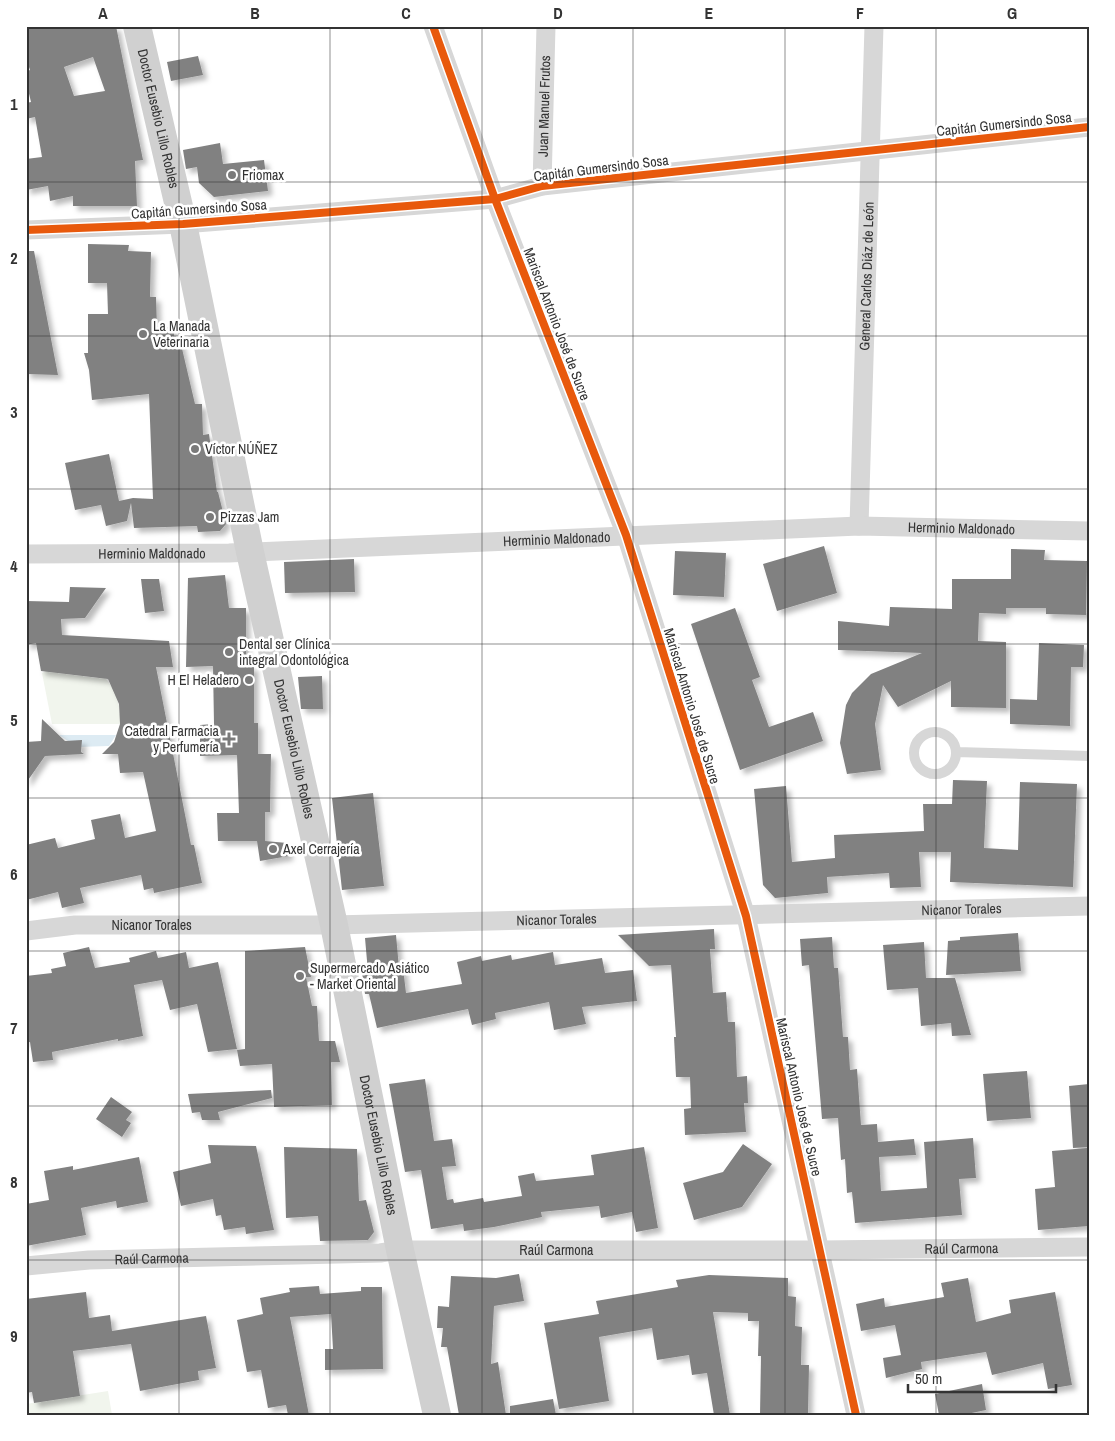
<svg xmlns="http://www.w3.org/2000/svg" width="1115" height="1441" font-family="'Archivo Narrow',sans-serif">
	<defs>
		<filter id="shadow"><feDropShadow dx="4.5" dy="4.5" stdDeviation="2.5" flood-color="#0004"/></filter>
	</defs>
	<rect width="100%" height="100%" fill="#fff"/>
	<path fill="#f1f5ed" d="M60 664 59 673 98 678 100 674C116 685 121 705 120 724H52L42 673Z
		M108 1391 112 1415H26V1404Z"/>
	<path fill="#ddebf3" d="M59 735H116L109 746 77 747Z"/>
	<path fill="#818181" fill-rule="evenodd" filter="url(#shadow)" d="M26 26H116L143 160 135 161 137 206H73V196L50 201 48 186 26 190V159L42 157 35 117 26 119V103L31 102 26 81V72L30 70 26 58ZM93 57 105 91 74 96 64 67Z
		M198 56 203 75 171 81 167 62Z
		M220 143 223 164 264 160 268 191 214 197 199 183 197 167 186 169 183 150Z
		M88 244 129 245 128 251 151 252 150 297H156L157 328 174 327V340H180L195 404H202L203 435 209 434 217 492H218L226 524 220 531 198 532 197 526 134 528 131 503 127 521 106 526 101 505 75 510 65 463 109 454 119 501 133 498 153 499 149 394 92 400 89 370 84 353H88V314H108L107 283H88Z
		M26 251H34L58 375 26 374Z
		M824 546 837 593 777 611 763 564Z
		M1011 549 1045 550 1044 560 1087 561 1086 615 1046 614V608H1006V614L979 613 978 641 1006 642V708L951 707V681L898 707 883 685 875 724 881 770 847 774 840 743 846 705 852 693 871 674 922 653 838 650V621L889 626 890 607 952 609V579H1011Z
		M675 551 726 553 724 597 673 595Z
		M354 559 355 592 285 593 284 562Z
		M225 575 229 608H246V666H254V723H258V754H271L270 812H265V841L287 843 289 856 260 861 257 841H218L217 813H239L237 755 200 756V725L214 724 213 666 186 667 188 578Z
		M141 579H159L164 611 145 613Z
		M70 587 106 588 85 618 61 619 62 635 169 641 173 667H156L191 845H194L202 883 154 893 153 888 144 890 141 875 80 888 84 903 62 908 58 892 26 900V845L55 838 58 848 95 839 91 820 120 814 125 838 156 831 143 772 120 773 118 754H102L114 742 120 724 119 704 108 679 41 671 36 643 26 645V601L69 602Z
		M735 608 760 677 752 680 769 727 813 712 823 741 740 770 691 624Z
		M1039 643 1084 645 1083 667H1071L1070 726 1010 724V699L1037 700Z
		M322 676 323 709H301L298 677Z
		M42 719 65 741 82 740 81 752 84 754 45 756 26 783V742L41 741Z
		M953 780 987 781 984 848 1018 850 1020 782 1077 784 1073 887 950 882 951 852H919L921 887 890 888 889 873 827 877 828 893 775 898 763 885 754 789 786 786 792 862 835 858 834 835 924 831 923 804H952Z
		M373 793 384 886 342 890 332 798Z
		M714 929 715 949H710L713 993 726 992 728 1022H735L737 1077 747 1076 748 1103H744L746 1132 685 1135 684 1109 691 1108 690 1077H676L674 1037H676L671 965 649 966 618 935Z
		M1018 933 1021 971 946 975 948 941 960 940V937Z
		M396 935 399 968H403L406 993 462 984 457 962 481 956 482 961 511 955 512 960 553 952 555 965 602 958 605 973 633 970 637 1001 582 1007 586 1024 554 1030 549 1002 495 1013 496 1019 472 1025 468 1009 377 1028 369 994H365L362 972H368L365 938Z
		M832 937 834 968H838L843 1037H848L850 1070 857 1069 861 1125 877 1124 878 1142 914 1139 916 1155 879 1157 881 1191 927 1188 924 1142 973 1138 976 1178 959 1179 962 1215 855 1223 852 1192 847 1193 845 1159 841 1160 838 1118 822 1119 809 965 802 966 800 939Z
		M924 942 926 978H955L971 1035 952 1036 951 1023 921 1026 918 988 887 990 883 945Z
		M89 947 95 968 130 962 129 958 156 951 158 958 186 952 189 968 218 962 237 1049 208 1052 197 1004 170 1010 162 980 134 985 143 1036 118 1041V1039L52 1052 53 1060 33 1062 30 1042 26 1043V976L52 973 51 969 66 966 63 953Z
		M305 947 311 977H306L312 1006H317L319 1041H335L340 1062H331L332 1105 274 1107 272 1064 240 1066 237 1050 245 1049V951Z
		M1027 1071 1031 1118 987 1121 983 1074Z
		M425 1079 434 1141 452 1139 456 1166 442 1167 447 1200 453 1199 454 1203 483 1198 484 1202 522 1196 518 1176 534 1173 536 1181 594 1175 591 1155 644 1147 658 1228 636 1232 632 1212 601 1218 599 1206 541 1212 542 1217 494 1227 464 1231 463 1224 431 1229 421 1170 405 1172 389 1084Z
		M1089 1084V1147L1073 1148 1069 1086Z
		M271 1090 272 1098 218 1112 220 1120H202L200 1112 192 1113 188 1094Z
		M111 1097 132 1112 126 1120 131 1123 122 1137 96 1119Z
		M743 1144 772 1164 742 1207 694 1220 683 1183 723 1172Z
		M208 1145 256 1146 274 1230 246 1234 245 1227 224 1230 221 1215 216 1216 213 1199 181 1206 173 1172 211 1163Z
		M284 1147 357 1149 359 1201 366 1200 374 1232 368 1240 320 1241 318 1216 286 1218Z
		M1087 1148 1089 1226 1038 1230 1035 1189 1055 1187 1052 1151Z
		M139 1157 148 1202 117 1208 116 1201 81 1208 86 1235 26 1246V1204L49 1200 44 1171 73 1166V1170Z
		M519 1274 524 1301 494 1306 491 1364 498 1362 506 1415H459L447 1347H441L443 1328H437L438 1306 449 1307 451 1276 496 1278Z
		M709 1275 788 1278V1296L796 1297 795 1326 802 1327 801 1365H809L808 1415H760L761 1356H758L759 1321H748V1313L713 1312 730 1415H714L707 1373 692 1375 689 1355 657 1360 652 1328 599 1337 609 1401 559 1409 544 1323 599 1314 596 1301 678 1287 676 1280Z
		M968 1278 976 1322 1011 1313 1009 1300 1055 1292 1072 1385 1048 1389 1043 1363 992 1375 986 1352 921 1362 922 1369 886 1378 883 1358 901 1355 895 1325 861 1331 856 1304 884 1298 885 1307 944 1297 941 1283Z
		M319 1286 320 1294 361 1291V1287H382L383 1369 325 1370V1349H333L331 1314 290 1317 309 1415H288L286 1405 268 1408 261 1370 247 1372 237 1320 263 1314 260 1298 290 1292 289 1288Z
		M86 1292 89 1318 110 1315 112 1331 206 1316 216 1368 198 1371 199 1380 140 1391 131 1344 73 1351 80 1396 34 1403 32 1392 26 1393V1299Z
		M982 1384 986 1410 962 1415H939L935 1394Z
		M553 1399 556 1415H510V1406Z"/>
	<g fill="none" stroke-linecap="round" stroke-linejoin="round">
		<path stroke="#d7d7d7" stroke-width="10" d="M914 753a21 21 0 1 1 42 0a21 21 0 1 1-42 0Z
			M956 752 1089 756"/>
		<g stroke="#d7d7d7" stroke-width="19">
			<path d="M433 26 495 199 626 535 746 916 856 1415"/>
			<path id="s1" d="M542 186 546 26"/>
			<path d="M26 230 183 224 495 199 542 186 1089 127"/>
			<path id="s2" d="M859 526 874 26"/>
			<path id="s3" d="M26 554 229 553 859 526 1089 531"/>
			<path id="s4" d="M26 931 75 925H334L1089 906"/>
			<path id="s5" d="M26 1266 89 1260 380 1253 400 1250H821L1089 1247"/>
		</g>
		<path stroke="#d0d0d0" stroke-width="28" id="s6" d="M137 26 183 224 250 552 334 925 400 1250 437 1415"/>
		<g stroke="#fff" stroke-width="11">
			<path id="cycleway" d="M433 26 495 199 626 535 746 916 856 1415
				M26 230 183 224 495 199 542 186 1089 127"/>
		</g>
		<use href="#cycleway" stroke="#e8590c" stroke-width="8"/>
	</g>
	<path fill="none" stroke="#333" stroke-width="1" stroke-opacity="0.55" d="M179 26V1415M330 26V1415M482 26V1415M633 26V1415M785 26V1415M936 26V1415M26 182H1089M26 336H1089M26 489H1089M26 644H1089M26 798H1089M26 951H1089M26 1106H1089M26 1260H1089"/>
	<g fill="#7a7a7a" stroke="#fff" stroke-width="2">
		<circle cx="232" cy="175" r="5"/>
		<circle cx="143" cy="334" r="5"/>
		<circle cx="195" cy="449" r="5"/>
		<circle cx="210" cy="517" r="5"/>
		<circle cx="229" cy="652" r="5"/>
		<circle cx="249" cy="680" r="5"/>
		<path d="M226.5 731.5h5v5h5v5h-5v5h-5v-5h-5v-5h5z"/>
		<circle cx="273" cy="849" r="5"/>
		<circle cx="300" cy="976" r="5"/>
	</g>
	<g text-anchor="middle" stroke-width="5" stroke-linejoin="round" paint-order="stroke">
		<g font-size="14" fill="#333" stroke="#fff">
			<text dy="5" stroke="none"><textPath href="#s1" startOffset="80">Juan Manuel Frutos</textPath></text>
			<text dy="5" stroke="none"><textPath href="#s6" startOffset="95">Doctor Eusebio Lillo Robles</textPath></text>
			<text transform="translate(1004 124) rotate(-6)" y="5">Capitán Gumersindo Sosa</text>
			<text transform="translate(601 168) rotate(-7)" y="5">Capitán Gumersindo Sosa</text>
			<text transform="translate(199 209) rotate(-4)" y="5">Capitán Gumersindo Sosa</text>
			<text dy="5" stroke="none"><textPath href="#s2" startOffset="250">General Carlos Diáz de León</textPath></text>
			<text transform="translate(557 324) rotate(69)" y="5">Mariscal Antonio José de Sucre</text>
			<text dy="5" stroke="none"><textPath href="#s3" startOffset="936">Herminio Maldonado</textPath></text>
			<text dy="5" stroke="none"><textPath href="#s3" startOffset="531">Herminio Maldonado</textPath></text>
			<text dy="5" stroke="none"><textPath href="#s3" startOffset="126">Herminio Maldonado</textPath></text>
			<text transform="translate(692 706) rotate(73)" y="5">Mariscal Antonio José de Sucre</text>
			<text dy="5" stroke="none"><textPath href="#s6" startOffset="740">Doctor Eusebio Lillo Robles</textPath></text>
			<text dy="5" stroke="none"><textPath href="#s4" startOffset="936">Nicanor Torales</textPath></text>
			<text dy="5" stroke="none"><textPath href="#s4" startOffset="531">Nicanor Torales</textPath></text>
			<text dy="5" stroke="none"><textPath href="#s4" startOffset="126">Nicanor Torales</textPath></text>
			<text transform="translate(799 1097) rotate(77)" y="5">Mariscal Antonio José de Sucre</text>
			<text dy="5" stroke="none"><textPath href="#s6" startOffset="1145">Doctor Eusebio Lillo Robles</textPath></text>
			<text dy="5" stroke="none"><textPath href="#s5" startOffset="936">Raúl Carmona</textPath></text>
			<text dy="5" stroke="none"><textPath href="#s5" startOffset="531">Raúl Carmona</textPath></text>
			<text dy="5" stroke="none"><textPath href="#s5" startOffset="126">Raúl Carmona</textPath></text>
		</g>
		<g font-size="14" fill="#333" stroke="#fff" text-anchor="start">
			<text x="242" y="180">Friomax</text>
			<text x="153" y="331">La Manada<tspan x="153" dy="16">Veterinaria</tspan></text>
			<text x="205" y="454">Víctor NÚÑEZ</text>
			<text x="220" y="522">Pizzas Jam</text>
			<text x="239" y="649">Dental ser Clínica<tspan x="239" dy="16">integral Odontológica</tspan></text>
			<text x="239" y="685" text-anchor="end">H El Heladero</text>
			<text x="219" y="736" text-anchor="end">Catedral Farmacia<tspan x="219" dy="16">y Perfumería</tspan></text>
			<text x="283" y="854">Axel Cerrajería</text>
			<text x="310" y="973">Supermercado Asiático<tspan x="310" dy="16">- Market Oriental</tspan></text>
		</g>
	</g>
	<rect width="1115" height="1441" fill="none" stroke="#ffffff" stroke-width="55"/>
	<path d="M908 1384v8h148v-8" fill="none" stroke="#333333" stroke-width="2.5"/>
	<text x="915" y="1384" font-size="15" fill="#333333" stroke="#ffffff" stroke-width="4" paint-order="stroke">50 m</text>
	<rect x="28" y="28" width="1060" height="1386" fill="none" stroke="#333" stroke-width="2"/>
	<g font-size="16" text-anchor="middle" font-weight="bold" fill="#333">
		<text x="103" y="19">A</text>
		<text x="255" y="19">B</text>
		<text x="406" y="19">C</text>
		<text x="558" y="19">D</text>
		<text x="709" y="19">E</text>
		<text x="860" y="19">F</text>
		<text x="1012" y="19">G</text>
		<text x="14" y="110">1</text>
		<text x="14" y="264">2</text>
		<text x="14" y="418">3</text>
		<text x="14" y="572">4</text>
		<text x="14" y="726">5</text>
		<text x="14" y="880">6</text>
		<text x="14" y="1034">7</text>
		<text x="14" y="1188">8</text>
		<text x="14" y="1342">9</text>
	</g>
</svg>
